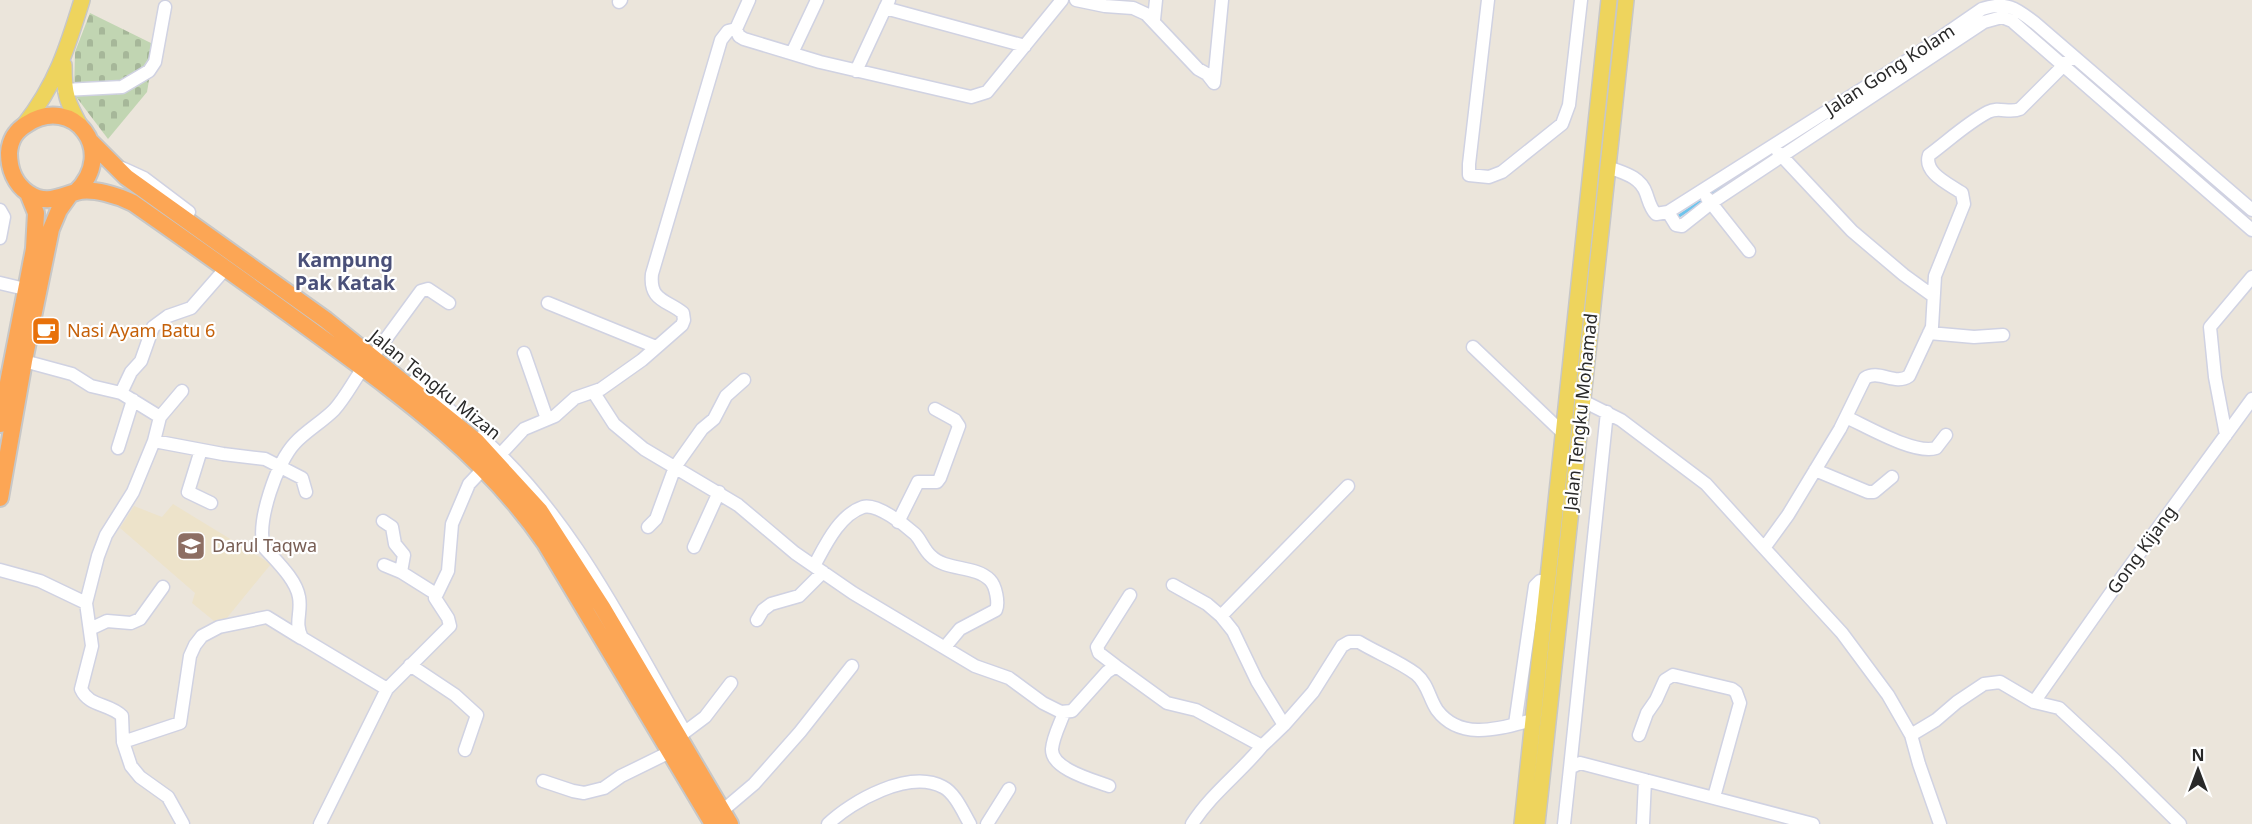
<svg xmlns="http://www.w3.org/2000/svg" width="2252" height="824" font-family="'Noto Sans',sans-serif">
	<defs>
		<pattern id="cemetery-stones" width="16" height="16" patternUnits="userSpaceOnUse" patternTransform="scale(1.5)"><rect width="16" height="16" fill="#c1d5b2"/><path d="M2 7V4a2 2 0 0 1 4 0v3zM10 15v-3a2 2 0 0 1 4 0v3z" fill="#a6b799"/></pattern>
	</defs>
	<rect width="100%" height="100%" fill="#ebe5db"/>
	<path fill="#ede3ca" d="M173 504 271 564 226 619 214 621 192 603 195 593 120 528 134 506 162 517Z"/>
	<path fill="url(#cemetery-stones)" d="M90 13 155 45 147 92 108 139 74 94 75 52Z"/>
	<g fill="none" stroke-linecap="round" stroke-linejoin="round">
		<path stroke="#6ec4ed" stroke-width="3" d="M1781 149 1826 119
			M1676 218 1775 152"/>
		<g stroke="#d0d2e2" stroke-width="15">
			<path id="minor" d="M1076 0 1105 6 1133 8 1146 14 1198 69 1207 74 1214 83
				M1488 0 1469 164V175L1489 177 1502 172 1562 124 1569 105 1581 0
				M619 2 621 0
				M885 8 1025 46
				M1154 20 1156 0
				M736 29 739 36 744 39 820 62 971 97 987 92 1062 0
				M792 53 817 0
				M856 71 889 0
				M1214 83 1222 0
				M64 90 122 87 149 71 155 62 165 7
				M1778 152 1852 231 1904 275 1933 296
				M1608 167C1623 173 1640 176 1646 193 1649 201 1650 208 1656 214L1668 212 1911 58 1982 9C2006 1 2016 8 2035 23L2252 210
				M122 168 144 178 189 212
				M0 210 4 217 0 238
				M1668 212 1676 225 1682 226 1711 203 1707 198
				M1749 251 1711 203 1984 22 2002 17 2012 21 2252 230
				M0 283 25 289
				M548 303 656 347
				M1929 333 1974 337 2003 335
				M1473 347 1563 433
				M377 351 421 291 428 289 449 303
				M524 353 547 419
				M24 361 72 374 91 386 121 393 160 417 154 441 133 492 106 535 98 556 86 603 92 646 81 689C89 707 109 703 122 716L123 742 131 766 140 777 168 797 183 824
				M363 368C353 382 345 398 334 410 322 422 306 431 295 443 277 462 256 522 264 547 276 561 296 579 299 597 302 613 294 622 302 638L387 689
				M414 381 457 416
				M121 393 131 372 141 361 153 327 168 316 191 308 226 268
				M594 393 614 424 644 449 738 505 795 553 853 593 975 666 1009 678 1043 703 1061 712 1072 711 1107 672 1116 666 1167 703 1196 710 1262 746 1284 725 1257 681 1233 631 1221 616 1207 604 1173 585
				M1583 401 1621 420 1706 484 1764 548 1788 515 1840 429 1865 378C1879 369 1895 386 1909 376L1932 327 1935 276 1964 204 1962 193C1949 184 1923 173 1929 155 1948 141 1967 123 1988 112 1999 106 2009 114 2020 109L2073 56
				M160 417 182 391
				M1846 417C1866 426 1915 455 1936 448L1946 435
				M2226 435 2215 377 2210 327 2252 277
				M481 437C572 517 625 629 685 732
				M154 441 223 454 265 459 302 478 306 492
				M118 448 133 400
				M201 450 188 492 211 503
				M496 459 524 429 555 416 575 398 601 389 642 360 682 325 684 320 683 313C667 300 649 301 652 274L721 40 728 31 736 29 749 0
				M1815 470 1868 492H1874L1892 477
				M383 521 392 527 395 544 404 555 401 572
				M898 522 918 482H937L940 478 959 426 955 420 935 409
				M648 527 656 519 675 467 702 429 714 419 726 396 744 380
				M694 547 719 492
				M1764 548 1842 633 1888 695 1911 735 1936 720 1957 702 1984 684 2000 682 2034 702 2059 708 2117 762 2180 824
				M384 565 401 572 436 594
				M814 566C825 546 839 515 863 507 877 503 905 525 915 534 921 540 924 550 931 556 946 571 975 565 990 580 996 586 999 603 996 610L960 629 945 647
				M0 570 40 581 86 603
				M1221 616 1348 486
				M757 620 763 610 771 604 799 596 823 572
				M90 629 107 621 131 623 140 619 163 587
				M410 665 455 695 477 715 465 750
				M1116 666 1099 653 1097 647 1130 595
				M2034 702 2122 577 2252 399
				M1064 713C1060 724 1053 737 1052 749 1051 769 1093 780 1109 786
				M1515 724 1535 586 1540 581H1547
				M1284 725 1313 692 1342 646 1349 642H1359C1377 653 1399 661 1416 674 1428 684 1429 698 1437 710 1461 742 1501 728 1533 720
				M685 732 705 717 731 683
				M1639 735 1647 713 1656 700 1665 680 1673 675 1732 689 1736 692 1740 703 1714 797
				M1911 735 1919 764 1940 824
				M123 742 180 723 190 656 195 645 202 636 219 627 267 617 301 638
				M1570 768 1607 412
				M543 781 573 791 584 793 604 788 621 776 670 752
				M728 806 754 784 800 732 852 666
				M320 824 387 689 450 626 448 618 435 598 448 571 452 524 469 484 484 468
				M828 824C852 801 909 769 943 787 955 793 963 812 970 824
				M987 824 1009 789
				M1192 824C1211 794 1240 773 1262 746
				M1564 824 1570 768 1580 763 1813 824
				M1643 824 1645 780"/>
		</g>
		<g stroke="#c7c7c7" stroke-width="18">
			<path id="major" d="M64 65C64 95 67 102 82 129
				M24 125C56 84 67 49 82 0
				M1522 824 1609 0
				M1537 824 1626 0"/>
		</g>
		<g stroke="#c7c7c7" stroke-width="20">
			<path id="highway" d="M91 142 126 177 326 320 476 441 540 511 602 607 730 824
				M76 192C118 151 73 94 27 124 15 131 10 140 9 153 9 169 15 184 28 193 46 205 58 197 76 192 92 187 119 196 133 203 196 247 259 292 322 338 404 398 487 458 545 543L713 824
				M0 424 34 249 36 213 28 193
				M0 498 24 361 51 229 59 210 69 196"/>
		</g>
		<use href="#minor" stroke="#fff" stroke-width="12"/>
		<use href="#major" stroke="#eed45d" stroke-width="15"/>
		<use href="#highway" stroke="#fca655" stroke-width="16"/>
	</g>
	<defs>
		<g id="cafe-square" transform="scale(1.5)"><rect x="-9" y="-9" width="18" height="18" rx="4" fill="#e8710a" stroke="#fff"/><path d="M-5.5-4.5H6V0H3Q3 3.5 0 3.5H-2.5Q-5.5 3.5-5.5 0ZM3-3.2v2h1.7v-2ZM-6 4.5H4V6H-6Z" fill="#fff"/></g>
		<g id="school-square" transform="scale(1.5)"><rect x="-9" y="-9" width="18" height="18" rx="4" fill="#8d6e63" stroke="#fff"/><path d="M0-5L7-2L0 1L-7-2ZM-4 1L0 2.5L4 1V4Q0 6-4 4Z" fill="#fff"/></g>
	</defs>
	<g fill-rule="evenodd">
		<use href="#cafe-square" x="46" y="331"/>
		<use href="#school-square" x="191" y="546"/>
	</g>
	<g text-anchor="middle" stroke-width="4.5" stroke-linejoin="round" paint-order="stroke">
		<g font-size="18" fill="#292929" stroke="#fff">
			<text transform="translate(1890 70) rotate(-33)" y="6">Jalan Gong Kolam</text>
			<text transform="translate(435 385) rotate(39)" y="6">Jalan Tengku Mizan</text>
			<text transform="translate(1581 412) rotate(-84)" y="6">Jalan Tengku Mohamad</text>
			<text transform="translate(2142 550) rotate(-54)" y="6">Gong Kijang</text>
		</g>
		<g font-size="18" fill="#c56008" stroke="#fff" text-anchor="start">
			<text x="67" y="337">Nasi Ayam Batu 6</text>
		</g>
		<g font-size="18" fill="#785e54" stroke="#fff" text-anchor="start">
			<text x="212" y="552">Darul Taqwa</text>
		</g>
		<g font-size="20" font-weight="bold" fill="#4a5079" stroke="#fff">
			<text x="345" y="267">Kampung<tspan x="345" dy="23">Pak Katak</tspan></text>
		</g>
	</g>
	<g transform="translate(2198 770)" stroke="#ffffff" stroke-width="4.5" paint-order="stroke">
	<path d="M0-4.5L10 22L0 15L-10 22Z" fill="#292929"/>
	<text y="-9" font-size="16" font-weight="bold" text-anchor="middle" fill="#292929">N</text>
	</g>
</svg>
